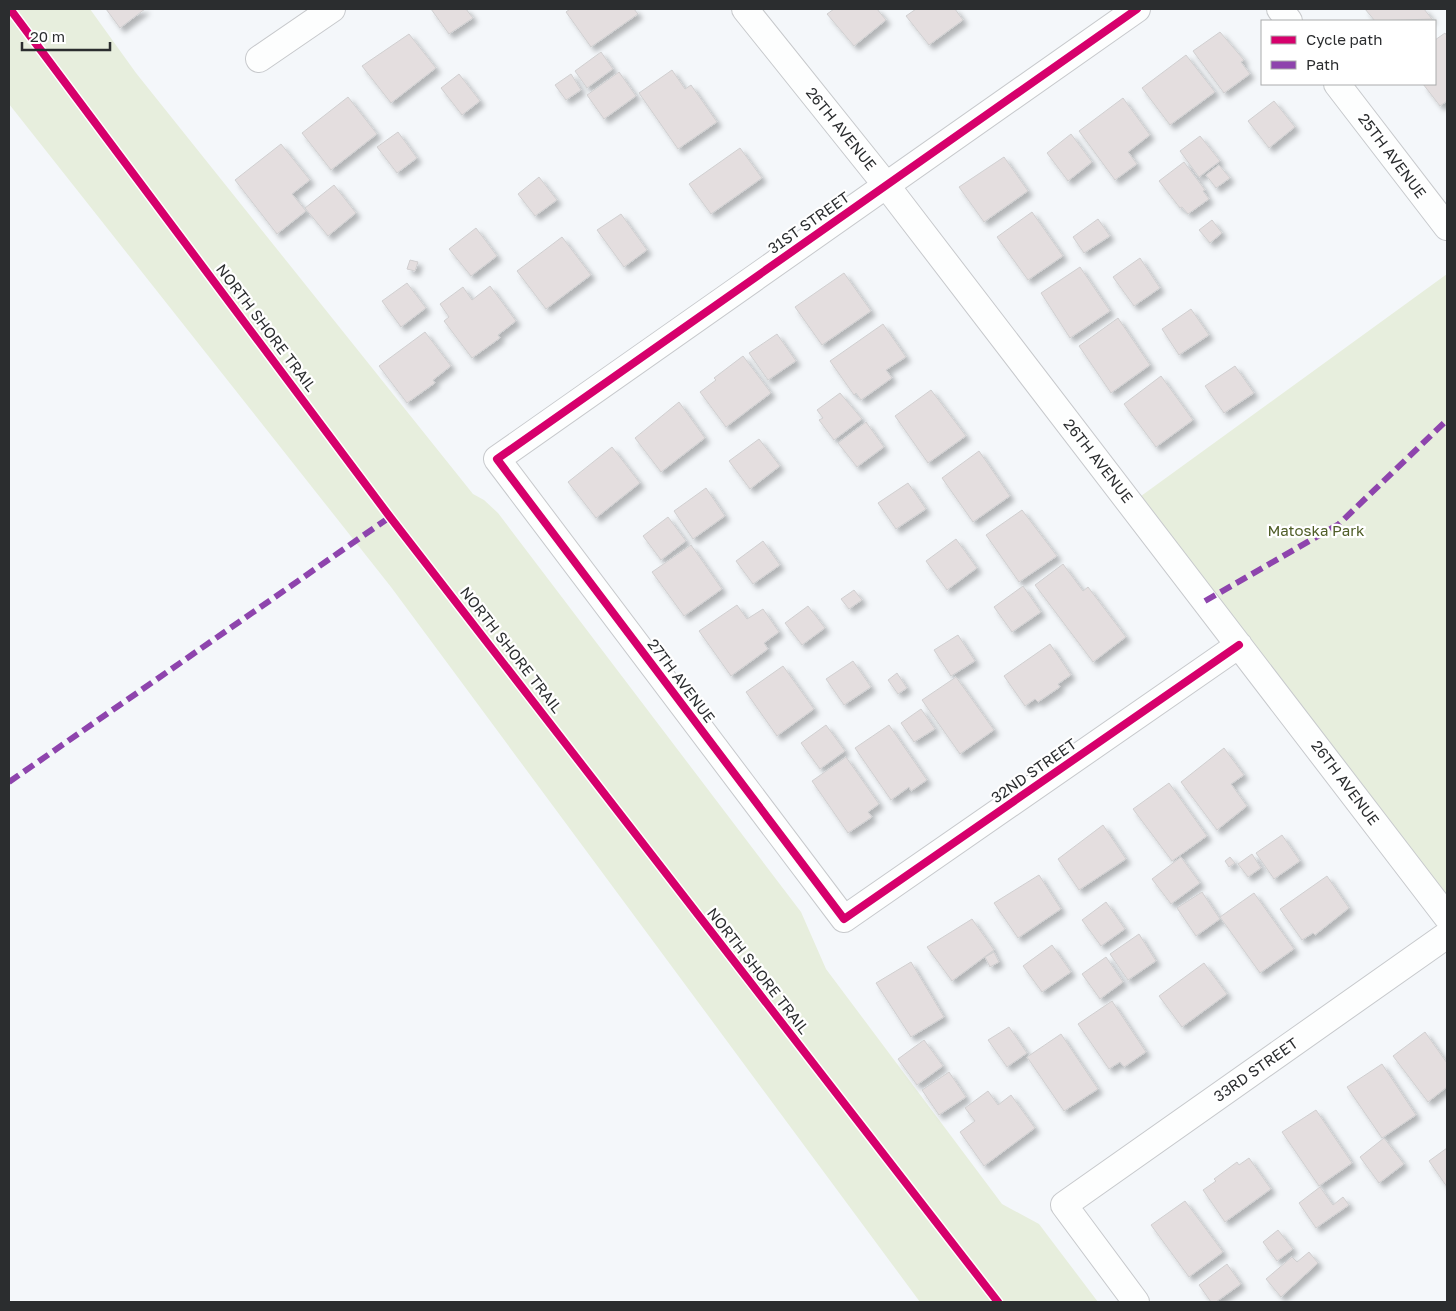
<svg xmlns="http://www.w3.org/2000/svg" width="1456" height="1311" font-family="'Golos Text',sans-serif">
	<defs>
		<filter id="shadow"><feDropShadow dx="4.5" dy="4.5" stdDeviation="2.5" flood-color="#0004"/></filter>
	</defs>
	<rect width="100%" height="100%" fill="#f4f7fa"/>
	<path fill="#e7eedd" d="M9 9H90L136 73 473 494 484 500 498 513 801 912 826 969 1002 1204 1039 1224 1098 1302H920L391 587 9 104Z
		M1447 274V917L1130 504Z"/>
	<path fill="#e4dedf" stroke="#d0cfd0" filter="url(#shadow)" d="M106 9H145L120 28Z
		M431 9H466L473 18 449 34Z
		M570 9H634L638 14 591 47 566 12Z
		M834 9H877L886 20 854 46 827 14Z
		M916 9H955L963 20 929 45 906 16Z
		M1365 9H1424L1432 19 1375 21Z
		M1220 32 1244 60 1241 62 1250 74 1224 93 1193 51Z
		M1445 33 1447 36V101L1440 106 1423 84H1435V40Z
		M409 34 436 68 391 103 362 66Z
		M601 52 613 69 587 88 575 71Z
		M1186 55 1215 92 1170 125 1142 88Z
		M672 70 685 89 691 85 717 122 678 149 639 93Z
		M619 72 636 96 604 119 587 95Z
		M459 74 480 101 462 115 441 88Z
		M571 74 581 90 566 100 555 85Z
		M348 97 377 134 331 170 302 133Z
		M1123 98 1150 135 1128 152 1137 164 1115 180 1079 131Z
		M1274 101 1295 127 1269 148 1248 121Z
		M398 132 417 158 397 173 377 147Z
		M1071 134 1092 162 1068 181 1047 153Z
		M1200 136 1220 161 1199 177 1180 151Z
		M281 144 310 180 292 194 306 211 277 234 235 180Z
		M740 148 762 178 711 214 689 184Z
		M1004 157 1028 191 984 222 959 187Z
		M1184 162 1205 190 1203 191 1209 199 1188 214 1182 207 1180 208 1159 181Z
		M1219 165 1230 178 1216 188 1206 175Z
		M539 177 557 200 535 216 518 194Z
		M334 185 356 213 328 236 305 208Z
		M1032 212 1063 256 1028 280 997 237Z
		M621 214 647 250 624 267 597 230Z
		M1098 219 1110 236 1084 253 1073 237Z
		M1212 220 1222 233 1210 243 1199 230Z
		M476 228 497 256 471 276 449 249Z
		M562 237 591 275 546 309 517 271Z
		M1140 258 1160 288 1134 306 1113 277Z
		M410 260 418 262 415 271 407 269Z
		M1080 267 1110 311 1070 338 1041 293Z
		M844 273 871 311 822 345 795 307Z
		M407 283 426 308 401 327 382 301Z
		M490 286 516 321 498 335 500 338 472 358 444 321 449 317 440 304 463 287 472 300Z
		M1191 309 1209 335 1179 355 1162 329Z
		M1118 318 1150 365 1111 393 1079 346Z
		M883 324 906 357 886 370 892 378 861 400 856 393 854 395 830 361Z
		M425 332 451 366 433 380 435 383 407 403 379 366Z
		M777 334 796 361 768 380 749 353Z
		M743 356 771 393 726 427 700 392 716 380 714 378Z
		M1235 366 1254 393 1224 413 1205 386Z
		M1161 376 1193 420 1156 447 1124 404Z
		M931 390 966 436 928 463 895 416Z
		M840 393 862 419 834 440 819 420 823 418 817 410Z
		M679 402 705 438 661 472 635 438Z
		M866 422 884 447 857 467 838 443Z
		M759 439 780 466 750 489 729 461Z
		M612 447 640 483 596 518 568 482Z
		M979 451 1010 496 973 522 942 478Z
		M908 483 926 509 896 529 878 503Z
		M706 488 725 516 693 539 674 511Z
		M1022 510 1057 556 1019 582 986 535Z
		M668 517 686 541 661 560 643 536Z
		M956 539 977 568 947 590 926 561Z
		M763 541 780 565 753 584 736 561Z
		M691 545 722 589 684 616 652 572Z
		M1063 564 1083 591 1088 587 1126 637 1093 662 1035 585Z
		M1023 586 1041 612 1012 632 994 607Z
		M854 590 862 600 849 609 841 599Z
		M737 605 747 619 763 609 779 632 764 643 768 649 731 676 699 631Z
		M808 606 825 628 802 645 785 623Z
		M958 635 975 661 951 676 934 650Z
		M1050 644 1071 675 1058 684 1060 687 1038 702 1035 699 1025 706 1004 676Z
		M853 661 871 687 844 705 826 679Z
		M783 666 814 709 777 736 746 692Z
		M897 673 907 688 898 694 888 680Z
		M956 677 994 730 960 754 922 700Z
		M921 709 935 729 914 742 901 723Z
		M826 725 845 751 820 769 801 743Z
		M889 725 927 780 911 791 909 787 891 800 855 748Z
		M1224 748 1244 775 1231 784 1247 806 1217 830 1181 782Z
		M846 757 879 804 868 812 872 817 848 833 812 781Z
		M1169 783 1207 836 1172 861 1133 809Z
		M1103 825 1126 859 1079 890 1058 859Z
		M1282 835 1300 861 1274 879 1256 853Z
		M1252 854 1261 868 1248 877 1238 864Z
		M1181 857 1200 883 1171 904 1152 879Z
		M1230 857 1235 863 1229 867 1225 861Z
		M1039 875 1061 909 1018 938 994 903Z
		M1327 876 1349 908 1315 935 1313 933 1302 940 1280 909Z
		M1202 892 1220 919 1196 936 1177 908Z
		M1254 893 1294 949 1260 973 1220 917Z
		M1106 902 1125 929 1101 946 1082 920Z
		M972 919 994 950 952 981 927 947Z
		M1139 934 1156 961 1128 980 1110 954Z
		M1052 945 1071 972 1042 992 1023 966Z
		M994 952 999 962 990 967 985 957Z
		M1106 957 1123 982 1100 999 1082 974Z
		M911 962 944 1017 911 1037 876 983Z
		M1204 963 1227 994 1182 1027 1159 996Z
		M1112 1001 1146 1052 1124 1067 1120 1062 1109 1069 1078 1024Z
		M1009 1027 1027 1053 1007 1067 988 1040Z
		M1425 1032 1447 1063V1087L1428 1102 1393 1056Z
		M1061 1034 1098 1089 1064 1111 1027 1057Z
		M924 1040 943 1066 917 1085 898 1059Z
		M1382 1064 1416 1115 1382 1138 1347 1087Z
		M949 1072 966 1097 939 1115 922 1090Z
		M988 1091 998 1105 1011 1095 1035 1128 984 1166 960 1132 975 1121 965 1108Z
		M1316 1110 1352 1163 1319 1186 1282 1132Z
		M1384 1138 1404 1164 1379 1183 1360 1157Z
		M1447 1148V1187L1429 1161Z
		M1249 1158 1271 1189 1225 1222 1203 1190 1216 1181 1214 1179 1237 1162 1239 1165Z
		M1320 1187 1333 1205 1343 1197 1349 1205 1316 1228 1299 1203Z
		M1185 1201 1223 1252 1189 1277 1151 1225Z
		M1278 1230 1293 1249 1277 1261 1263 1242Z
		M1309 1252 1318 1263 1281 1297 1266 1279 1292 1257 1297 1262Z
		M1227 1264 1241 1284 1216 1302H1211L1199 1285Z"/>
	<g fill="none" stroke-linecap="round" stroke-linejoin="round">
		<g stroke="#c7c9cc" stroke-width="28">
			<path id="street" d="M745 9 886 185 1447 917
				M1137 9 497 459 844 919 1239 645
				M1280 9 1289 21
				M259 59 332 9
				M1337 84 1447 227
				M1136 1302 1064 1205 1447 935"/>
		</g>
		<use href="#street" stroke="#fdfefe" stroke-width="26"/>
		<path stroke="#8e44ad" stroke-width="6" stroke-dasharray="12 6" stroke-linecap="butt" d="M1205 601 1339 524 1447 420
			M9 782 390 517"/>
		<g stroke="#fff" stroke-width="11">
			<path id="cycleway" d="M10 9 390 517 998 1302
				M1137 9 497 459 844 919 1239 645"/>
		</g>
		<use href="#cycleway" stroke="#d6006c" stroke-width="8"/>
	</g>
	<g text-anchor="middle" stroke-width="4.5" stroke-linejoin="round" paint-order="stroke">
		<g font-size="15" fill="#2b2d2f" stroke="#fff">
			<text transform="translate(841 129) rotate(51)" y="5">26TH AVENUE</text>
			<text transform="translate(1392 156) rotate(53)" y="5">25TH AVENUE</text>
			<text transform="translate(809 223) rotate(-35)" y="5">31ST STREET</text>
			<text transform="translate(266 328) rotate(53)" y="5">NORTH SHORE TRAIL</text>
			<text transform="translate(1098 461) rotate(52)" y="5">26TH AVENUE</text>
			<text transform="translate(511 650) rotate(52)" y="5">NORTH SHORE TRAIL</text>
			<text transform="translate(681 681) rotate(53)" y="5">27TH AVENUE</text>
			<text transform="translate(1034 771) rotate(-35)" y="5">32ND STREET</text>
			<text transform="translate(1345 783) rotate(53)" y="5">26TH AVENUE</text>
			<text transform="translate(758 971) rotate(52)" y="5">NORTH SHORE TRAIL</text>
			<text transform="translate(1256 1070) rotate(-35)" y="5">33RD STREET</text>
		</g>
		<g font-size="15" fill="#505e28" stroke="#fff">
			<text x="1316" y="536">Matoska Park</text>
		</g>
	</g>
	<rect width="1456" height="1311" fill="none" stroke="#2b2d2f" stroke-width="20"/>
	<rect x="1261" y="20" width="175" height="65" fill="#ffffff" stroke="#aaabac"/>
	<rect x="1271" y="36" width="25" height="8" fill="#d6006c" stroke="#aaabac"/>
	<text x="1306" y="45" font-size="15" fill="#2b2d2f">Cycle path</text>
	<rect x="1271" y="61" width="25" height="8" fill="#8e44ad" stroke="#aaabac"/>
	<text x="1306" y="70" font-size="15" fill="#2b2d2f">Path</text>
	<path d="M22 42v8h88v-8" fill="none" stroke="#2b2d2f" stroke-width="2.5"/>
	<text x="30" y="42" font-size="15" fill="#2b2d2f" stroke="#ffffff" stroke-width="4" paint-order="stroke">20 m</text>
</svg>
